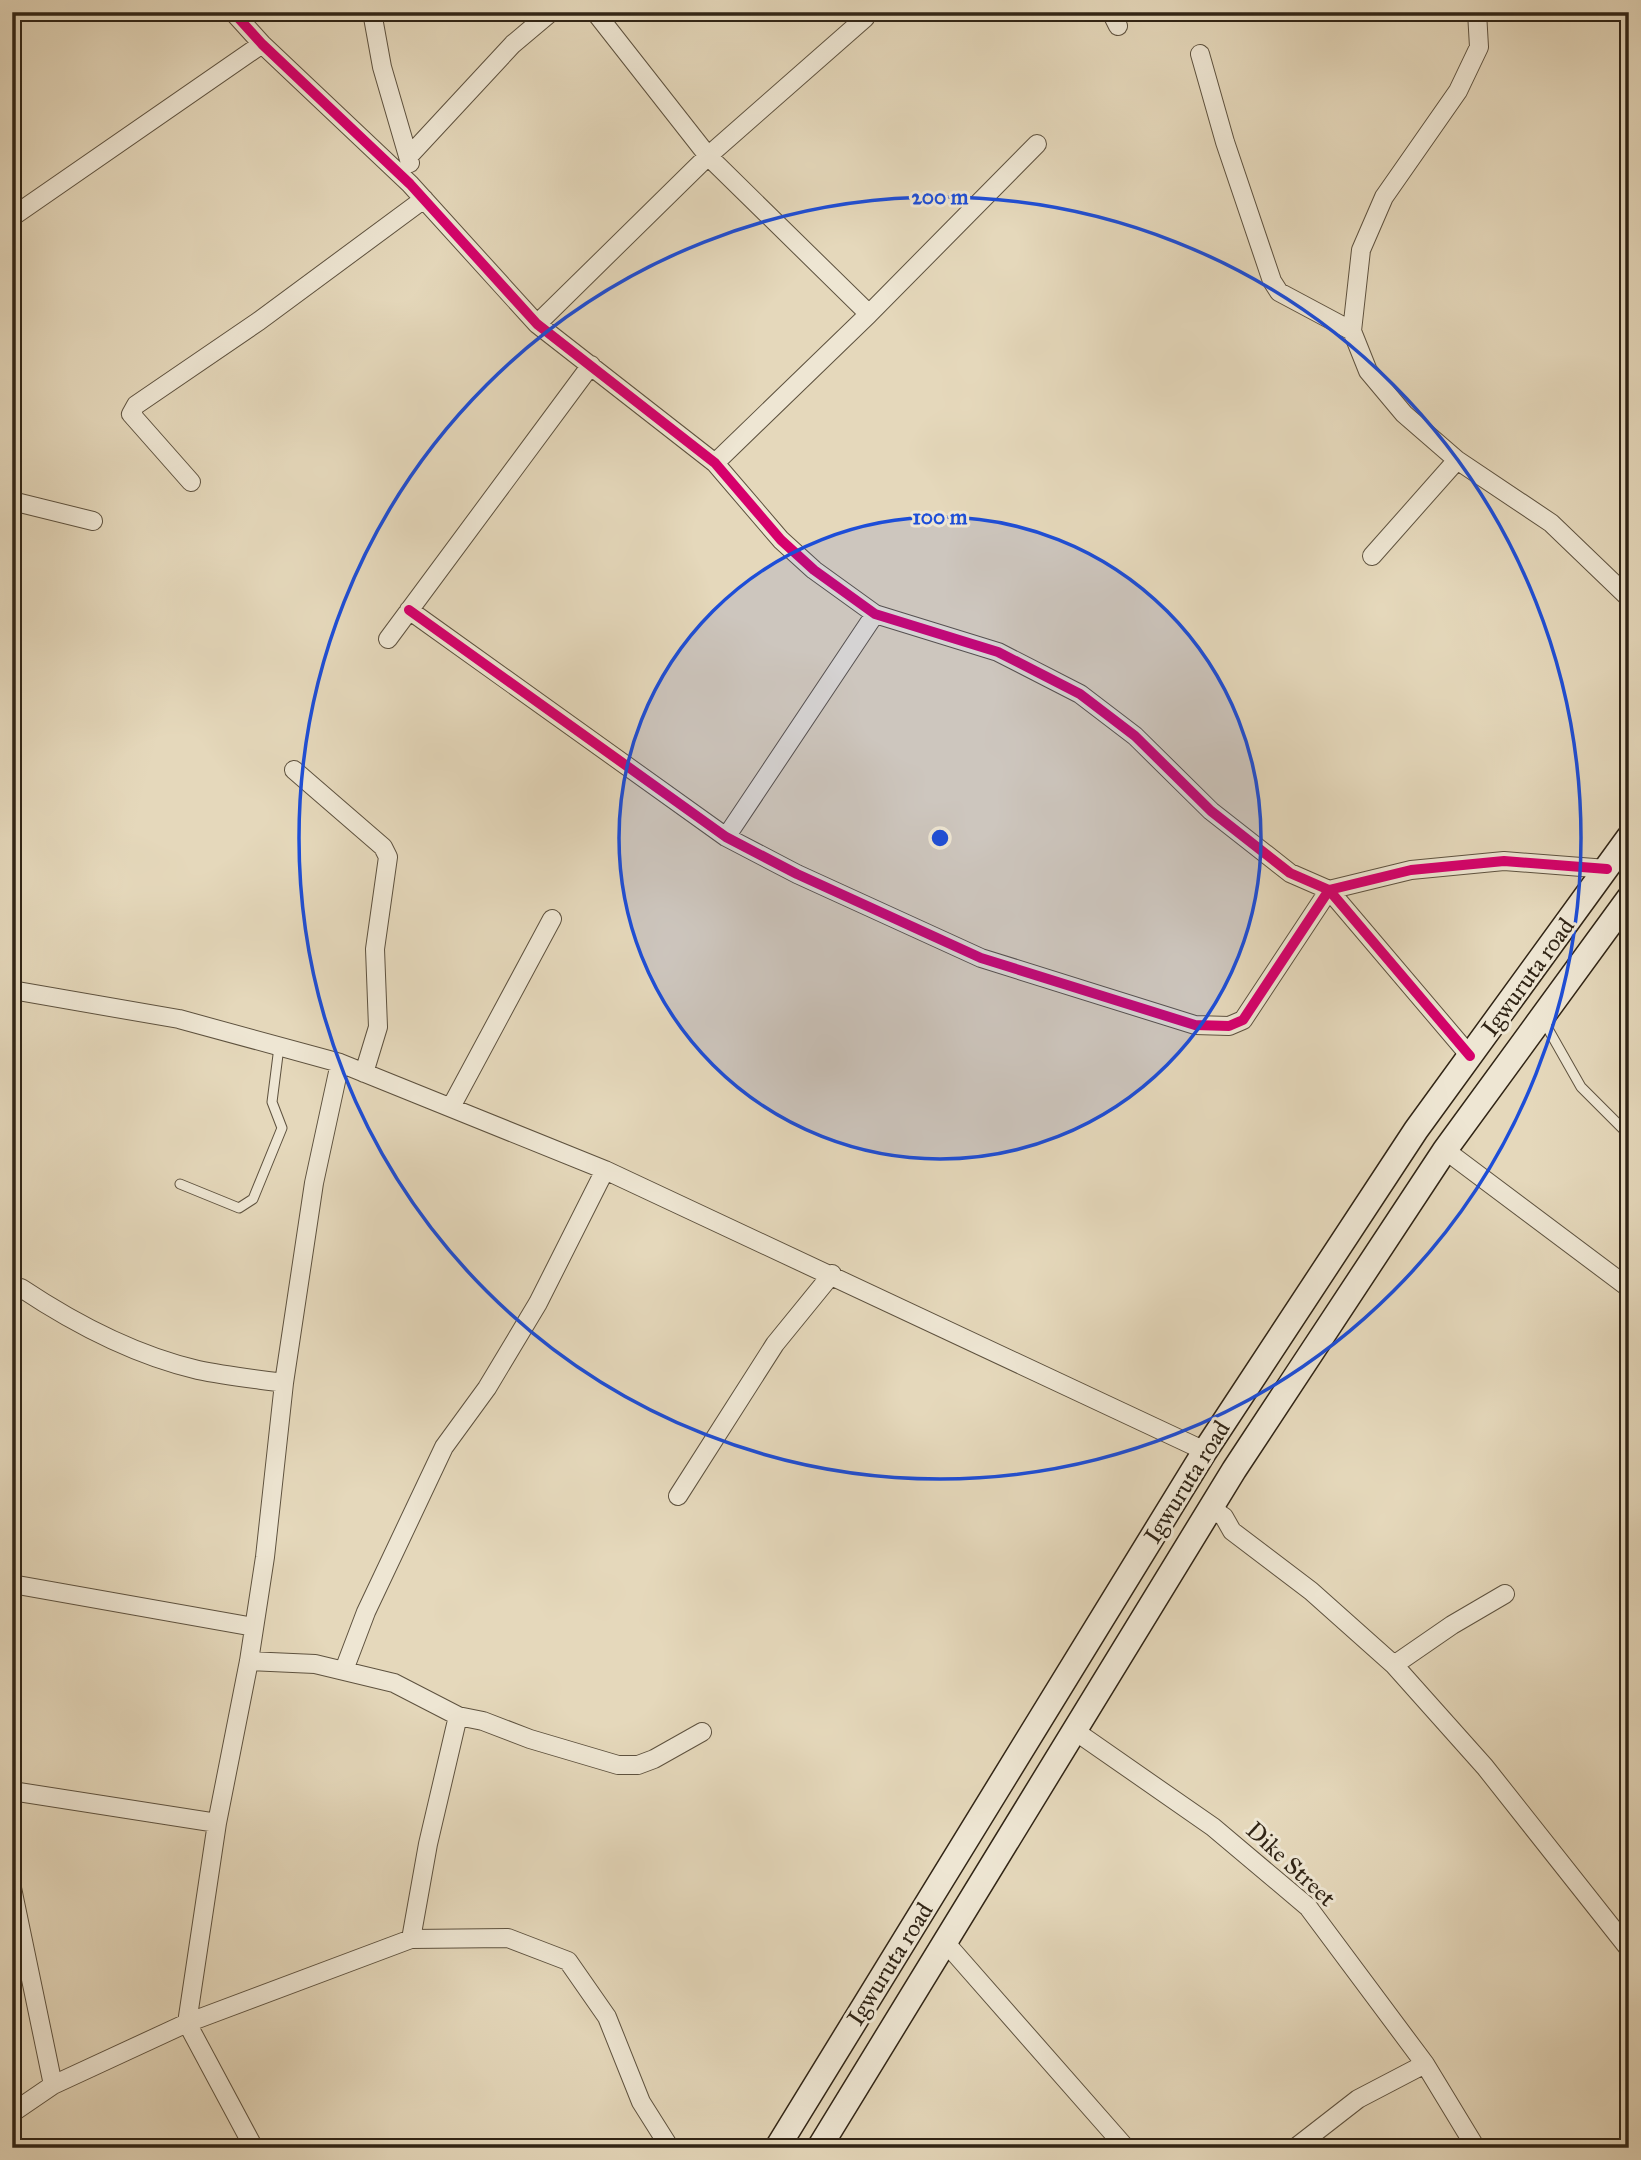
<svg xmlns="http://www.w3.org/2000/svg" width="1641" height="2160" font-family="'IM FELL Great Primer',serif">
	<rect width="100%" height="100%" fill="#e5d8bb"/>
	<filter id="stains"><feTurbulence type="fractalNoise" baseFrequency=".00286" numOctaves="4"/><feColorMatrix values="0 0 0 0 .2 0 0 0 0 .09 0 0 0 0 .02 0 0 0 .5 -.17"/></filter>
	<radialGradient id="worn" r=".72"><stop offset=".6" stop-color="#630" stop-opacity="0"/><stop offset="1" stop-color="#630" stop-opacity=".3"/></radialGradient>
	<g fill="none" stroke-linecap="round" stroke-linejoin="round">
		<g stroke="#5e523f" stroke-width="11">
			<path id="service" d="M1543 1020 1581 1087 1629 1135
				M180 1184 239 1208 253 1199 282 1128 272 1102 279 1047"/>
		</g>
		<g stroke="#5e523f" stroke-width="20">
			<path id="minor" d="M233 12 262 44 410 184 537 324 715 463 781 540 814 570 875 614 998 652 1080 694 1135 736 1211 811 1290 873 1329 890 1411 870 1504 861 1607 869
				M372 12 382 67 410 163
				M595 12 708 156 869 314
				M1111 12 1118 26
				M1477 12 1479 47 1458 91 1384 197 1361 250 1352 331 1368 371 1404 414 1457 460 1551 523 1629 598
				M1200 54 1225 142 1272 281 1279 292 1352 331
				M410 155 513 44 551 12
				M12 217 262 44
				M537 324 708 156 865 18
				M715 463 869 314 1037 144
				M191 482 131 414 136 405 259 321 424 199
				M12 501 93 521
				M1372 556 1457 460
				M409 610 726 837 797 874 981 958 1195 1025 1229 1026 1243 1020 1329 890 1470 1056
				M388 639 591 365
				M294 770 383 847 388 857 375 949 378 1027 364 1073
				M726 837 875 614
				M12 990 179 1019 340 1063 605 1170 1205 1451
				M451 1107 552 919
				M1445 1150 1629 1288
				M21 1288C75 1324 134 1355 198 1370 226 1376 256 1379 284 1383
				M678 1496 775 1344 832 1274
				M1211 1508 1224 1517 1232 1531 1311 1591 1394 1665 1485 1767 1629 1949
				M12 1584 254 1627
				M249 1661 315 1664 394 1683 458 1716 483 1721 530 1739 618 1765H638L654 1759 702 1732
				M1394 1665 1452 1625 1505 1594
				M344 1670 366 1612 444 1447 487 1388 538 1303 605 1170
				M1075 1731 1213 1827 1308 1907 1425 2064 1476 2148
				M12 1791 217 1823
				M12 1888 53 2085
				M411 1939 428 1844 458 1716
				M945 1942 1126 2148
				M12 2113 53 2085 187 2023 411 1939 508 1938 568 1961 607 2017 641 2102 670 2148
				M254 2148 187 2023 217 1823 249 1661 265 1557 284 1383 314 1183 340 1063
				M1295 2148 1358 2099 1425 2064"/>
		</g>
		<g stroke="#312516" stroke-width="27">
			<path id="secondary" d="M777 2148 1205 1451 1416 1130 1629 837
				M819 2148 1234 1470 1445 1150 1629 898"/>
		</g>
		<use href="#service" stroke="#eee6d3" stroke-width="9"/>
		<use href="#minor" stroke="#eee6d3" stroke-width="18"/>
		<use href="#secondary" stroke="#eee6d3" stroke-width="24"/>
		<g stroke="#eee6d3" stroke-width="15">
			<path id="cycleway" d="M233 12 262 44 410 184 537 324 715 463 781 540 814 570 875 614 998 652 1080 694 1135 736 1211 811 1290 873 1329 890 1411 870 1504 861 1607 869
				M409 610 726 837 797 874 981 958 1195 1025 1229 1026 1243 1020 1329 890 1470 1056"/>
		</g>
		<use href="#cycleway" stroke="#d6006c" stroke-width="10"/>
	</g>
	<circle cx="940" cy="838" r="321" fill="#1d4ed8" fill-opacity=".12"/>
	<g fill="none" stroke="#1d4ed8" stroke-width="3.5">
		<circle cx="940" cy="838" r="321"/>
		<circle cx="940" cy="838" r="641"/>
	</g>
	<g text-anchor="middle" stroke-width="6" stroke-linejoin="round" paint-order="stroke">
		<g font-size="24" fill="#312516" stroke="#eee6d3">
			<text transform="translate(1528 977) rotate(-54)" y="8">Igwuruta road</text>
			<text transform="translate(1187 1482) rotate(-58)" y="8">Igwuruta road</text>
			<text transform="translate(1291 1864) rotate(43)" y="8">Dike Street</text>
			<text transform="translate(890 1964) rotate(-58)" y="8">Igwuruta road</text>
		</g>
	</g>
	<circle cx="940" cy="838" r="10" fill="#1d4ed8" stroke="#eee6d3" stroke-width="3.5"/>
	<g font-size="21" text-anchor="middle" font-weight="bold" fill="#1d4ed8" stroke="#eee6d3" stroke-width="6" stroke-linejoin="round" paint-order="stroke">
		<text x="940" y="204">200 m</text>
		<text x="940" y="524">100 m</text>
	</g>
	<rect width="1641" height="2160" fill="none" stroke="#e5d8bb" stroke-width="42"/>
	<rect x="14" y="14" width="1613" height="2132" fill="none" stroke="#312516" stroke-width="3.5"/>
	<rect x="21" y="21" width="1599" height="2118" fill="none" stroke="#312516" stroke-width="2"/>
	<rect width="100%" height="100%" filter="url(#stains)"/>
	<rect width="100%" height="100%" fill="url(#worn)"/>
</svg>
